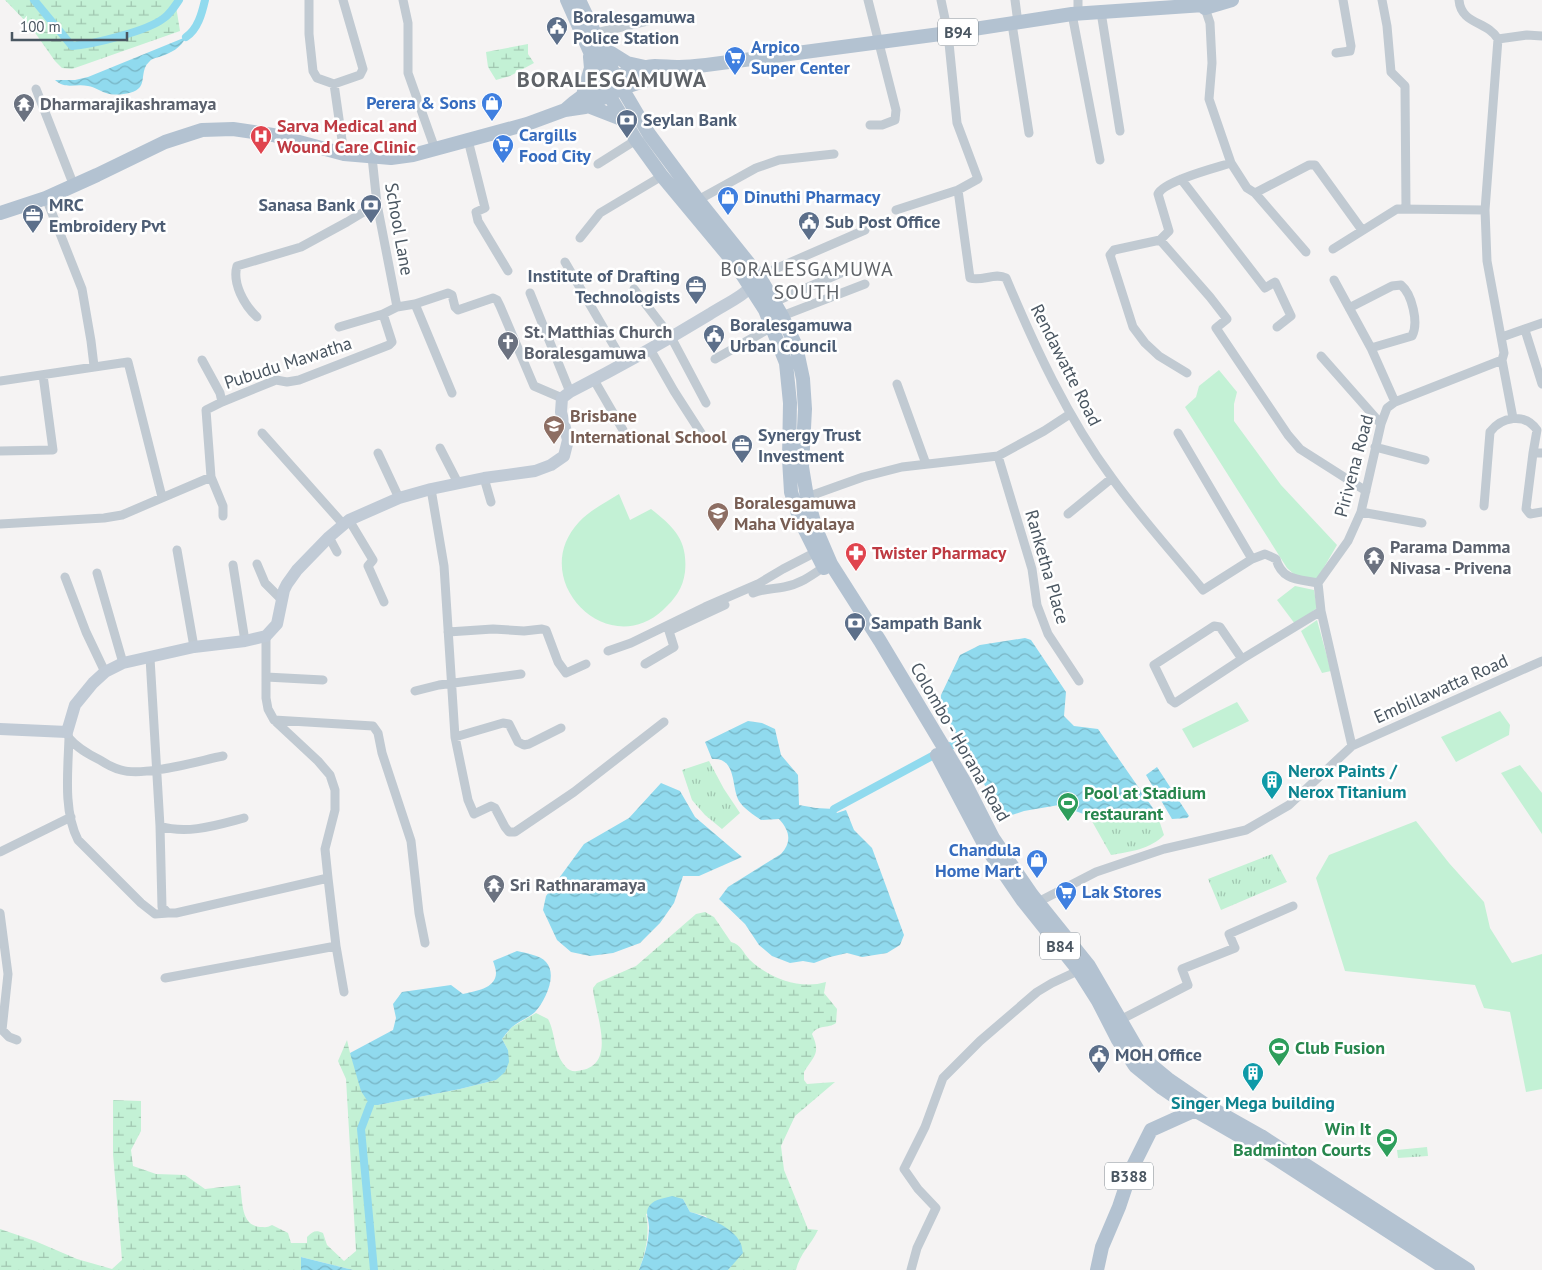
<svg xmlns="http://www.w3.org/2000/svg" width="1542" height="1270" font-family="'PT Sans',sans-serif">
	<defs>
		<pattern id="wetland-marsh" width="20" height="14" patternUnits="userSpaceOnUse" patternTransform="scale(1.25)"><rect width="20" height="14" fill="#c3f1d5"/><path d="M1 5h8M5 5V1M11 12h8M15 12V8" fill="none" stroke="#a0c6b0"/></pattern>
		<pattern id="park-tufts" width="24" height="20" patternUnits="userSpaceOnUse" patternTransform="scale(1.25)"><rect width="24" height="20" fill="#c3f1d5"/><path d="M3 7l-1-3M5 7V3M7 7l1-3M15 17l-1-3M17 17v-4M19 17l1-3" fill="none" stroke="#a0c6b0"/></pattern>
		<pattern id="water-waves" width="16" height="10" patternUnits="userSpaceOnUse" patternTransform="scale(1.25)"><rect width="16" height="10" fill="#90daee"/><path d="M0 5q4-4 8 0t8 0" fill="none" stroke="#78b4c4"/></pattern>
	</defs>
	<rect width="100%" height="100%" fill="#f5f3f3"/>
	<path fill="#c3f1d5" d="M1219 370 1237 392 1234 404V421L1281 485 1337 545 1316 581 1296 576 1287 568 1185 407 1196 397 1199 386Z
		M619 494 630 520 651 509C674 527 688 540 685 572 683 588 675 599 663 610 607 662 526 579 579 522 589 511 606 502 619 494Z
		M1295 586 1314 590 1317 608 1295 624 1277 600Z
		M1317 620 1331 671 1322 673 1301 631Z
		M1237 702 1249 721 1193 748 1182 729Z
		M1500 711 1510 725 1509 735 1456 762 1441 737Z
		M1520 765 1542 793V834L1501 773Z
		M1416 821 1449 863 1484 902 1490 928 1512 963 1542 954V1089L1526 1092 1510 1012 1484 1008 1475 985 1345 971 1316 878 1329 855Z"/>
	<path fill="url(#wetland-marsh)" d="M5 0H175L180 31 72 69 62 68 55 61 31 27Z
		M528 44V54L534 63 510 76 496 80 488 67 486 52Z
		M705 912 714 917 731 942C742 945 742 952 750 960 769 978 800 990 826 982L824 993 837 1009 836 1023C828 1029 818 1024 812 1034 821 1054 814 1055 804 1072V1080L807 1084 835 1082 795 1116 781 1146 784 1170 808 1229 818 1230C811 1245 800 1253 796 1270H728L732 1265 706 1216 690 1212 683 1199 646 1214C650 1233 646 1251 639 1270H353L301 1257V1270H0V1229L35 1241 77 1259 112 1269 122 1260 113 1154V1100L141 1101V1131L131 1150 133 1166 156 1174 185 1175 205 1189 240 1185C243 1200 240 1225 260 1227 265 1227 267 1228 272 1225L288 1233 291 1243H307V1237C313 1231 316 1230 323 1233L327 1245 344 1261 356 1251 346 1079 338 1061 347 1040 350 1053 378 1105 460 1089 496 1080 508 1050 502 1039 512 1027 536 1013 548 1019C556 1034 553 1052 565 1066 570 1072 575 1072 582 1070 618 1063 594 1011 593 988L597 983 636 966 696 914Z"/>
	<path fill="url(#park-tufts)" d="M709 761 724 789 740 813 722 829 705 815 692 800 682 770Z
		M1157 814 1164 835C1151 849 1129 852 1111 855L1089 816Z
		M1272 854 1287 882 1221 910 1208 879Z
		M1427 1147 1428 1156 1398 1158 1397 1150Z"/>
	<path fill="url(#water-waves)" d="M186 37C181 48 171 53 159 57 155 58 151 59 149 62 141 69 145 80 140 87 134 95 114 96 106 93 100 91 95 87 88 86 76 83 65 90 55 80H75L88 77Z
		M1025 638 1031 640 1066 692 1064 716 1074 726 1098 729 1157 814 1089 816 1059 805 1024 811 1003 818 940 705 941 695 960 655 980 645Z
		M748 721 762 723 775 729 781 755 798 775 799 805 816 808 834 809 837 813 846 810 854 830 872 848 904 935 900 945 887 953 862 957 847 953 830 957 814 963 803 961 790 963 772 956 759 945 745 924 719 899 728 887 781 854C792 842 790 831 779 819L761 820C754 815 743 808 739 801 731 787 737 757 712 759L705 742Z
		M1157 767 1189 816 1187 818 1172 819 1146 775Z
		M661 783 680 791 695 817 742 857 699 876H683L674 903 660 923 640 943 613 953 590 956 571 952 557 940 543 910 546 896 584 844 629 818Z
		M517 951C525 953 540 955 546 962 558 975 545 1001 535 1012 528 1018 519 1021 512 1027 508 1031 505 1035 502 1039L508 1050 509 1062 505 1072 496 1080 460 1089 378 1105H370L361 1091 350 1053 393 1030 396 1018 393 1004 402 992 451 985 463 994C474 991 496 989 496 973 496 969 494 964 493 961Z
		M672 1196 683 1199 690 1212C705 1216 733 1227 740 1242 742 1245 742 1250 743 1253L728 1270H639C644 1257 649 1242 649 1227 649 1219 644 1212 650 1205 655 1199 665 1198 672 1196Z
		M301 1257 353 1270H301Z"/>
	<g fill="none" stroke-linecap="round" stroke-linejoin="round">
		<path stroke="#90daee" stroke-width="8" d="M34 0 72 46C94 44 148 31 164 18 170 14 175 6 179 0
			M186 37C198 29 202 13 205 0
			M834 809 960 741
			M370 1105 361 1129 374 1270"/>
		<path stroke="#c1cad2" stroke-width="9" d="M309 0V34L313 71 317 78 334 84 360 75 363 69 343 0
			M403 0 408 23V73L435 149
			M868 0 896 110 895 120 882 125H870
			M941 0 948 33 957 123 978 179 958 190 970 278C982 282 995 272 1006 278 1035 347 1067 417 1112 478 1140 517 1173 553 1203 590L1252 559 1265 554 1276 559C1282 581 1299 579 1318 583
			M1015 0 1018 23
			M1078 0V14
			M1382 0 1387 26 1391 72 1405 86 1406 209
			M1205 8 1210 23 1212 63 1209 99 1231 163 1247 188 1255 193 1306 252
			M1101 12 1120 131
			M1072 14 1100 160
			M1012 24 1029 133
			M596 33 669 16
			M1498 39 1527 35 1542 36
			M1336 53 1350 51 1351 46 1343 0
			M334 84 344 154
			M36 89 74 186
			M468 140 485 208 476 212 478 221 508 271
			M372 157 377 204 397 307
			M598 164 636 140
			M1181 179 1265 288 1275 282 1291 316 1277 327
			M1255 193 1309 165H1315L1362 230
			M46 198 82 289 91 341 94 366
			M698 200 756 168 779 160 834 154
			M896 210 958 190
			M580 238 600 213 662 176
			M1160 240 1210 297 1227 319 1216 328 1288 435 1300 449 1366 491
			M1333 249 1397 209 1485 210
			M565 262 624 363
			M759 276 865 230
			M1334 280 1371 348 1395 402
			M634 289 671 337 706 403
			M530 293 570 392
			M774 302 850 269
			M415 304 452 393
			M1349 308 1392 286 1401 285C1412 294 1419 323 1412 336L1371 348
			M782 316 865 284
			M257 317C244 305 232 283 237 266L301 247 347 222 377 204
			M339 327 383 314 397 307 415 304 448 293 452 295 455 307 458 310 493 298 497 300 500 306 534 386 562 398
			M1525 330 1542 384
			M1502 337 1542 323
			M650 349 674 391 701 433
			M1321 356 1381 424
			M715 359 772 327
			M202 360 220 393 222 402 206 410 211 477 223 506V516
			M1502 360 1513 418
			M1187 373 1159 356 1145 343 1133 327 1110 255 1114 250 1160 240 1169 231 1158 194C1164 181 1215 168 1231 163
			M594 380 623 430
			M0 381 128 362 162 497
			M897 384 926 464
			M222 402 276 380 287 382 299 380 389 345 392 342 383 314
			M262 433 343 524
			M1178 433 1252 559
			M1375 447 1425 460
			M440 448 458 483
			M0 451 53 450 43 375
			M378 453 399 498
			M1533 453 1526 509 1530 514 1542 512
			M998 456 1032 569 1037 605 1048 634 1079 681
			M484 478 491 502
			M431 489 444 566 455 737 468 800 474 814 491 806 495 808 505 827 509 832H515L574 792 664 722
			M807 497 863 477 902 467 998 456 1044 431 1070 414
			M1484 506 1490 432C1501 417 1525 412 1537 430L1533 453H1542
			M1361 512 1422 523
			M1068 514 1112 478
			M349 520 373 560 368 566 384 602
			M0 524 104 518 122 515 211 477
			M329 537 337 552
			M177 550 194 647
			M257 564 265 583 282 600
			M233 565 245 641
			M97 573 123 663
			M65 577 86 632 105 672
			M753 593C763 589 773 589 784 587 800 584 811 576 824 567
			M448 632 493 629 524 631 542 629 546 630 558 662 566 673 586 664
			M266 636V698L268 709 274 720 373 726 378 733 382 753 411 841 419 913 425 943
			M608 651 631 643 705 607 758 584 783 569 816 552
			M150 658 160 826 162 907 168 913H176L328 878 336 946 344 992
			M1242 659 1175 703 1171 700 1154 665 1214 626 1220 627 1242 659 1321 611
			M645 664 674 647 669 631 725 605
			M266 677 323 680
			M415 691 439 685 521 674
			M274 720 318 761 330 775 335 790V810L325 849 328 878
			M67 732 69 738C68 770 63 811 78 840L141 903 155 914 168 913
			M455 737 503 723 509 724 518 742 524 745 529 744 561 728
			M69 738C77 748 88 754 100 760 106 764 113 768 121 770 144 777 198 761 223 756
			M1352 746 1542 661
			M160 826C187 835 217 825 244 818
			M0 852 71 817
			M1035 906 1038 902 1096 872 1164 849 1246 830 1289 805 1352 746 1321 611 1318 583 1348 541 1361 512 1381 424 1387 408 1395 402 1502 360 1504 353 1487 261 1485 210 1498 39C1488 21 1461 25 1459 0
			M0 913 8 974 2 1030 9 1037 17 1040
			M165 978 336 946
			M1120 1020 1188 985 1182 969 1235 948 1229 934 1293 906
			M911 1270 917 1248 936 1208 918 1189 904 1169 925 1127 943 1078 980 1041 1037 992 1052 983 1082 969"/>
		<path stroke="#c1cbd6" stroke-width="12" d="M0 729 67 732 75 705 93 683 105 672 123 663 194 647 245 641 266 636 277 624 284 590 287 584 297 570 329 537 349 520 399 498 431 489 484 478 535 471 551 465 564 456 568 440 561 412 562 398 570 392C617 368 664 342 710 314 725 304 745 296 756 281"/>
		<path stroke="#b3c2d1" stroke-width="14" d="M567 0 609 95 636 140 662 176 736 265 765 310 786 363 790 403 789 459 791 492 800 520 824 568
			M579 0 616 78 649 134 698 200 759 276 782 316 796 346 803 379 805 409 802 467 807 497 816 529 831 564 880 641 964 781 993 838 1032 895 1089 966 1139 1052 1151 1065 1168 1079 1206 1105 1261 1136 1468 1270
			M603 48 627 63 645 67
			M583 95 591 68 590 57
			M588 106 624 120
			M565 110C585 91 627 68 655 66 663 66 671 67 679 67 688 67 697 66 706 65L948 33 1072 14 1204 5 1205 8 1232 0
			M0 213 46 198 97 175 165 142 202 130 233 129 273 135 344 154 391 158 413 155 527 124 565 110 585 107 622 88 675 71 681 67
			M937 755 984 844 1023 901 1079 971 1098 1001 1118 1040 1135 1066 1162 1088 1196 1111 1255 1145 1448 1270
			M1097 1270 1102 1247 1119 1207 1132 1168 1151 1130 1202 1107"/>
	</g>
	<defs>
		<g id="civic-pin" transform="scale(1.125)"><path d="M0 17L-7.5 6A9.5 9.5 0 1 1 7.5 6Z" fill="#5c6f8a" stroke="#fff"/><path d="M-.6-6.5H3V-4.5H.6V-3L4-1V1h2V6H-6V1h2V-1L-.6-3ZM-1.2 2.5V6h2.4V2.5Z" fill="#fff"/></g>
		<g id="supermarket-pin" transform="scale(1.125)"><path d="M0 17L-7.5 6A9.5 9.5 0 1 1 7.5 6Z" fill="#3f7fe0" stroke="#fff"/><path d="M-6-5.5h2.5l.6 2H6L4.5 2H-2.5L-4.4-4H-6ZM-1.5 3.2a1.3 1.3 0 1 0 .1 0ZM3 3.2a1.3 1.3 0 1 0 .1 0Z" fill="#fff"/></g>
		<g id="shop-pin" transform="scale(1.125)"><path d="M0 17L-7.5 6A9.5 9.5 0 1 1 7.5 6Z" fill="#3f7fe0" stroke="#fff"/><path d="M-5-2.5h2.3a2.7 3.5 0 0 1 5.4 0H5L5.5 6h-11ZM-1.5-2.5h3a1.5 2.3 0 0 0-3 0Z" fill="#fff"/></g>
		<g id="temple-pin" transform="scale(1.125)"><path d="M0 17L-7.5 6A9.5 9.5 0 1 1 7.5 6Z" fill="#6b7280" stroke="#fff"/><path d="M0-6L5-2H3V0L6.5 2.5H4V6H1.5V3h-3V6H-4V2.5H-6.5L-3 0V-2H-5Z" fill="#fff"/></g>
		<g id="bank-pin" transform="scale(1.125)"><path d="M0 17L-7.5 6A9.5 9.5 0 1 1 7.5 6Z" fill="#5c6f8a" stroke="#fff"/><path d="M-6-4H6V4H-6ZM0-2.3a2.3 2.3 0 1 0 0 4.6a2.3 2.3 0 1 0 0-4.6Z" fill="#fff"/></g>
		<g id="hospital-pin" transform="scale(1.125)"><path d="M0 17L-7.5 6A9.5 9.5 0 1 1 7.5 6Z" fill="#e0444e" stroke="#fff"/><path d="M-5-5h3v3.5h4V-5h3V5h-3V1.5h-4V5h-3Z" fill="#fff"/></g>
		<g id="office-pin" transform="scale(1.125)"><path d="M0 17L-7.5 6A9.5 9.5 0 1 1 7.5 6Z" fill="#5c6f8a" stroke="#fff"/><path d="M-6-3h4V-5.5h4V-3h4V5H-6ZM-1-4.5V-3h2v-1.5ZM-6 0V1H6V0Z" fill="#fff"/></g>
		<g id="church-pin" transform="scale(1.125)"><path d="M0 17L-7.5 6A9.5 9.5 0 1 1 7.5 6Z" fill="#6b7280" stroke="#fff"/><path d="M-1.2-6h2.4v3.5h3.3v2.4h-3.3V6h-2.4V-.1h-3.3v-2.4h3.3Z" fill="#fff"/></g>
		<g id="school-pin" transform="scale(1.125)"><path d="M0 17L-7.5 6A9.5 9.5 0 1 1 7.5 6Z" fill="#8d6e63" stroke="#fff"/><path d="M0-5L7-2L0 1L-7-2ZM-4 1L0 2.5L4 1V4Q0 6-4 4Z" fill="#fff"/></g>
		<g id="pharmacy-pin" transform="scale(1.125)"><path d="M0 17L-7.5 6A9.5 9.5 0 1 1 7.5 6Z" fill="#e0444e" stroke="#fff"/><path d="M-2-6h4v4h4v4h-4v4h-4v-4h-4v-4h4Z" fill="#fff"/></g>
		<g id="building-pin" transform="scale(1.125)"><path d="M0 17L-7.5 6A9.5 9.5 0 1 1 7.5 6Z" fill="#0f9aa8" stroke="#fff"/><path d="M-4-6H4V6H1V3H-1V6H-4ZM-2.5-4.3h1.7v1.8h-1.7ZM.8-4.3h1.7v1.8H.8ZM-2.5-1h1.7V.8h-1.7ZM.8-1h1.7V.8H.8Z" fill="#fff"/></g>
		<g id="stadium-pin" transform="scale(1.125)"><path d="M0 17L-7.5 6A9.5 9.5 0 1 1 7.5 6Z" fill="#2e9e5b" stroke="#fff"/><path d="M0-5a6.5 5 0 1 0 0 10a6.5 5 0 1 0 0-10ZM-3.5-1.8h7v3.6h-7Z" fill="#fff"/></g>
	</defs>
	<g fill-rule="evenodd">
		<use href="#civic-pin" x="557" y="27"/>
		<use href="#supermarket-pin" x="735" y="57"/>
		<use href="#shop-pin" x="492" y="103"/>
		<use href="#temple-pin" x="24" y="104"/>
		<use href="#bank-pin" x="627" y="120"/>
		<use href="#hospital-pin" x="261" y="136"/>
		<use href="#supermarket-pin" x="503" y="145"/>
		<use href="#shop-pin" x="728" y="197"/>
		<use href="#bank-pin" x="371" y="205"/>
		<use href="#office-pin" x="33" y="215"/>
		<use href="#civic-pin" x="809" y="222"/>
		<use href="#office-pin" x="696" y="286"/>
		<use href="#civic-pin" x="714" y="335"/>
		<use href="#church-pin" x="508" y="342"/>
		<use href="#school-pin" x="554" y="426"/>
		<use href="#office-pin" x="742" y="445"/>
		<use href="#school-pin" x="718" y="513"/>
		<use href="#pharmacy-pin" x="856" y="553"/>
		<use href="#temple-pin" x="1374" y="557"/>
		<use href="#bank-pin" x="855" y="623"/>
		<use href="#building-pin" x="1272" y="781"/>
		<use href="#stadium-pin" x="1068" y="803"/>
		<use href="#shop-pin" x="1037" y="860"/>
		<use href="#temple-pin" x="494" y="885"/>
		<use href="#supermarket-pin" x="1066" y="892"/>
		<use href="#stadium-pin" x="1279" y="1048"/>
		<use href="#civic-pin" x="1099" y="1055"/>
		<use href="#building-pin" x="1253" y="1073"/>
		<use href="#stadium-pin" x="1387" y="1139"/>
	</g>
	<g text-anchor="middle" stroke-width="5" stroke-linejoin="round" paint-order="stroke">
		<g fill="#fff" stroke="#808990" stroke-width="1">
			<rect x="938" y="18.5" width="40" height="27" rx="4"/>
			<rect x="1040" y="932.5" width="40" height="27" rx="4"/>
			<rect x="1105" y="1162.5" width="48" height="27" rx="4"/>
		</g>
		<g font-size="16" font-weight="bold" fill="#4a5661">
			<text x="958" y="38">B94</text>
			<text x="1060" y="952">B84</text>
			<text x="1129" y="1182">B388</text>
		</g>
		<g font-size="18" font-weight="bold" fill="#4e5e75" stroke="#fff" text-anchor="start">
			<text x="573" y="23">Boralesgamuwa<tspan x="573" dy="21">Police Station</tspan></text>
			<text x="643" y="126">Seylan Bank</text>
			<text x="49" y="211">MRC<tspan x="49" dy="21">Embroidery Pvt</tspan></text>
			<text x="355" y="211" text-anchor="end">Sanasa Bank</text>
			<text x="825" y="228">Sub Post Office</text>
			<text x="680" y="282" text-anchor="end">Institute of Drafting<tspan x="680" dy="21">Technologists</tspan></text>
			<text x="730" y="331">Boralesgamuwa<tspan x="730" dy="21">Urban Council</tspan></text>
			<text x="758" y="441">Synergy Trust<tspan x="758" dy="21">Investment</tspan></text>
			<text x="871" y="629">Sampath Bank</text>
			<text x="1115" y="1061">MOH Office</text>
		</g>
		<g font-size="18" font-weight="bold" fill="#366cbe" stroke="#fff" text-anchor="start">
			<text x="751" y="53">Arpico<tspan x="751" dy="21">Super Center</tspan></text>
			<text x="476" y="109" text-anchor="end">Perera &amp; Sons</text>
			<text x="519" y="141">Cargills<tspan x="519" dy="21">Food City</tspan></text>
			<text x="744" y="203">Dinuthi Pharmacy</text>
			<text x="1021" y="856" text-anchor="end">Chandula<tspan x="1021" dy="21">Home Mart</tspan></text>
			<text x="1082" y="898">Lak Stores</text>
		</g>
		<g font-size="18" font-weight="bold" fill="#5b616d" stroke="#fff" text-anchor="start">
			<text x="40" y="110">Dharmarajikashramaya</text>
			<text x="524" y="338">St. Matthias Church<tspan x="524" dy="21">Boralesgamuwa</tspan></text>
			<text x="1390" y="553">Parama Damma<tspan x="1390" dy="21">Nivasa - Privena</tspan></text>
			<text x="510" y="891">Sri Rathnaramaya</text>
		</g>
		<g font-size="18" font-weight="bold" fill="#be3a42" stroke="#fff" text-anchor="start">
			<text x="277" y="132">Sarva Medical and<tspan x="277" dy="21">Wound Care Clinic</tspan></text>
			<text x="872" y="559">Twister Pharmacy</text>
		</g>
		<g font-size="18" fill="#4a5661" stroke="#fff">
			<text transform="translate(399 229) rotate(80)" y="6">School Lane</text>
			<text transform="translate(288 363) rotate(-18)" y="6">Pubudu Mawatha</text>
			<text transform="translate(1066 365) rotate(63)" y="6">Rendawatte Road</text>
			<text transform="translate(1354 466) rotate(-75)" y="6">Pirivena Road</text>
			<text transform="translate(1047 567) rotate(74)" y="6">Ranketha Place</text>
			<text transform="translate(1441 689) rotate(-24)" y="6">Embillawatta Road</text>
			<text transform="translate(960 742) rotate(60)" y="6">Colombo - Horana Road</text>
		</g>
		<g font-size="18" font-weight="bold" fill="#785e54" stroke="#fff" text-anchor="start">
			<text x="570" y="422">Brisbane<tspan x="570" dy="21">International School</tspan></text>
			<text x="734" y="509">Boralesgamuwa<tspan x="734" dy="21">Maha Vidyalaya</tspan></text>
		</g>
		<g font-size="18" font-weight="bold" fill="#0d838f" stroke="#fff" text-anchor="start">
			<text x="1288" y="777">Nerox Paints /<tspan x="1288" dy="21">Nerox Titanium</tspan></text>
			<text x="1253" y="1109" text-anchor="middle">Singer Mega building</text>
		</g>
		<g font-size="18" font-weight="bold" fill="#27864d" stroke="#fff" text-anchor="start">
			<text x="1084" y="799">Pool at Stadium<tspan x="1084" dy="21">restaurant</tspan></text>
			<text x="1295" y="1054">Club Fusion</text>
			<text x="1371" y="1135" text-anchor="end">Win It<tspan x="1371" dy="21">Badminton Courts</tspan></text>
		</g>
		<g font-size="20" letter-spacing="1" fill="#5f6368" stroke="#fff">
			<text x="807" y="276">BORALESGAMUWA<tspan x="807" dy="23">SOUTH</tspan></text>
		</g>
		<g font-size="22" font-weight="bold" letter-spacing="1" fill="#5f6368" stroke="#fff">
			<text x="612" y="87">BORALESGAMUWA</text>
		</g>
	</g>
	<path d="M12 32v8h115v-8" fill="none" stroke="#4a5661" stroke-width="2.5"/>
	<text x="20" y="32" font-size="15" fill="#4a5661" stroke="#ffffff" stroke-width="4" paint-order="stroke">100 m</text>
</svg>
